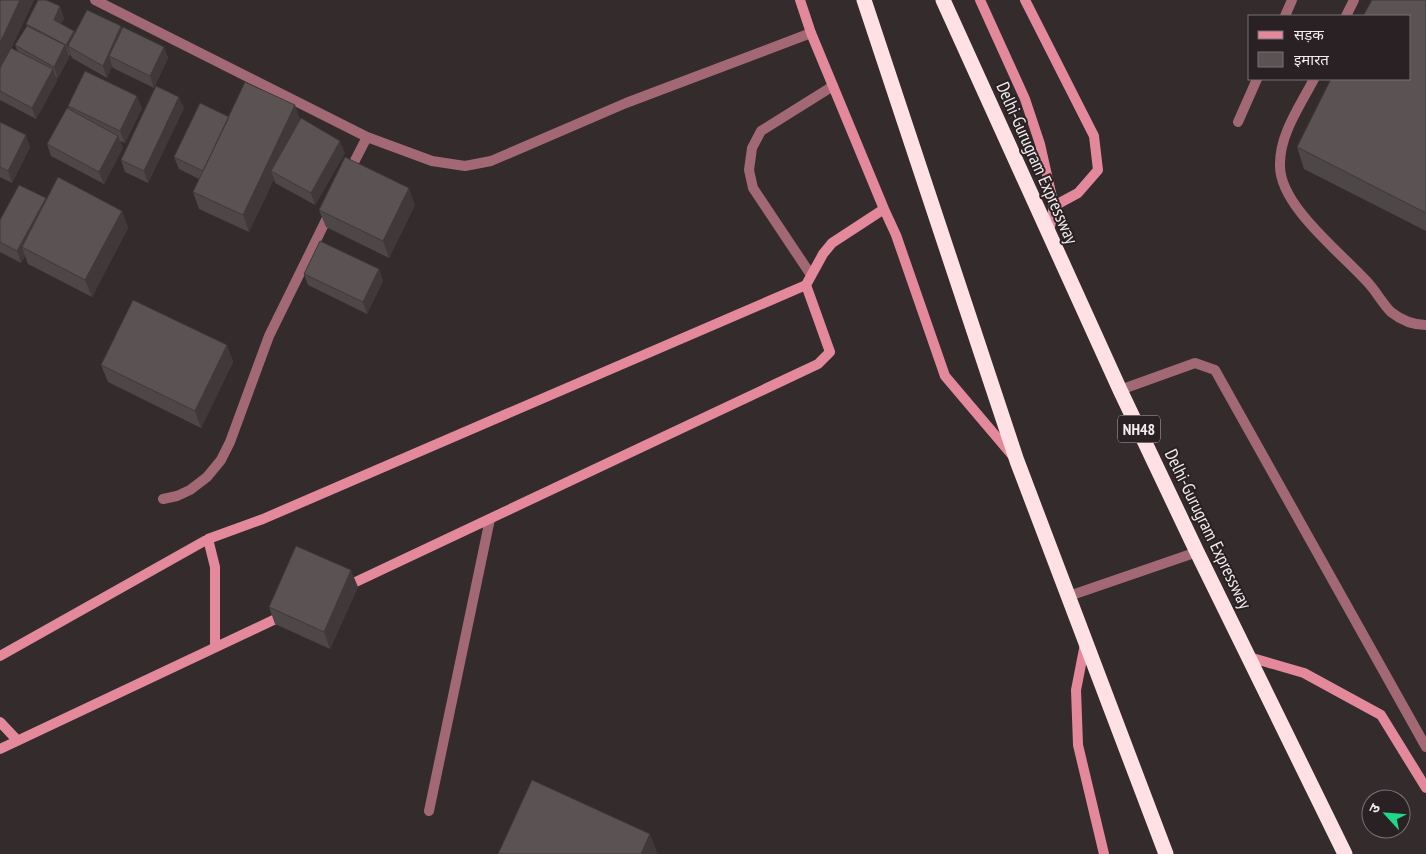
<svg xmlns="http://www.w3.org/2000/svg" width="1426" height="854" font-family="'PT Sans Narrow','Noto Sans Devanagari',sans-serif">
	<rect width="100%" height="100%" fill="#332b2c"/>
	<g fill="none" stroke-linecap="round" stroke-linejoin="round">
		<path stroke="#a26974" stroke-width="10" d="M1285 16 1292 0
			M1346 16 1354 0
			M1314 79C1300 106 1279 135 1280 166 1280 207 1344 255 1370 285 1377 293 1383 304 1391 312 1401 320 1414 325 1426 325
			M1238 122 1257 79
			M1069 596 1197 552
			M429 811 490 519"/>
		<path stroke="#a26974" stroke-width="10" d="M95 0 367 137 432 161 465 166 491 161 626 103 811 33
			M349 172 367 137
			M811 275 753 188 749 170 752 148 761 131 833 86
			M1120 390 1195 363 1215 370 1426 747
			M163 499 177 496 190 490 207 477 221 460 230 442 269 336 330 212"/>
		<path stroke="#e4899c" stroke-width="10" d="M800 0 811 33 884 209 896 235 945 376 1012 455
			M980 0 1025 99 1040 144 1054 206 1049 232
			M1025 0 1094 136 1098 170 1078 193 1054 206
			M208 539 215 567V647
			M345 587 818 364 830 352 806 285
			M1085 644 1076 690 1078 745 1104 854
			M0 656 208 539 263 519 806 285 823 254 832 243 884 209
			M1249 657 1304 673 1381 715 1426 788
			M0 722 17 740
			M0 749 284 615"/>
		<path stroke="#ffe1e5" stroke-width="15" d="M864 0 1017 461 1166 854
			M943 0 1120 390 1197 552 1345 854"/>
	</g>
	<path fill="#4d4747" d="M0 0H34L11 48 18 52 15 45 27 26 26 24 64 18 61 24 74 31 75 33 121 26 122 30 164 47 168 58 154 88 113 68 112 66 107 78 72 58 71 56 69 55V57L58 78 56 77 57 81 36 119 0 100Z
		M1426 0V231L1304 169 1297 147Z
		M68 106 142 108 125 143 120 141 123 148 104 184 51 156 47 144 69 110Z
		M184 108 148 183 125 172 121 160Z
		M229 117 300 120 345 153 315 205 275 183 274 179 249 232 199 209 193 192 199 179 179 169 174 157Z
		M0 122 30 147 12 183 0 177Z
		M46 198V200L122 211 128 228 92 297 28 264 25 256 21 263 0 252V220Z
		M415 205 389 258 326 227 319 210Z
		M379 269 383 281 367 314 308 285 304 274Z
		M227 345 233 362 201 428 108 382 101 365Z
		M358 587 330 649 275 624 269 607Z"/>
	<path fill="#3f393a" d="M20 0H34L0 73V43Z
		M60 6 64 18 58 32 54 20Z
		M121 26 125 38 109 56 112 66 107 78 103 66Z
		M74 31 78 42 68 46 71 56 66 45Z
		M65 45 69 57 58 78 54 67Z
		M164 47 168 58 154 88 150 76Z
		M53 69 57 81 36 119 32 108Z
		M137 96 142 108 125 143 120 131Z
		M179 97 184 108 148 183 144 171Z
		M295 105 301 122 271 171 274 179 249 232 243 215Z
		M26 135 30 147 12 183 8 171Z
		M118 136 123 148 104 184 99 172Z
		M340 141 345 153 315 205 311 193Z
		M409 188 415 205 389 258 383 241Z
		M46 198 50 210 22 247 25 256 21 263 17 251Z
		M122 211 128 228 92 297 85 280Z
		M379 269 383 281 367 314 363 302Z
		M227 345 233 362 201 428 195 411Z
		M351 570 358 587 330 649 324 632Z
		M650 834 658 854H641Z"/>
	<path fill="#5a5253" stroke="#3f393a" d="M0 0H20L0 43Z
		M38 0H46L60 6 54 20 74 31 66 45 26 24Z
		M1372 0H1426V213L1297 147 1331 79H1410V16H1363Z
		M87 10 121 26 103 66 68 46Z
		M27 26 65 45 54 67 15 45Z
		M123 27 164 47 150 76 109 56Z
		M11 48 53 69 32 108 0 91V68Z
		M85 71 137 96 120 131 68 106Z
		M245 82 295 105 243 215 193 192Z
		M156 86 179 97 144 171 121 160Z
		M200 103 229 117 203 171 174 157Z
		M67 108 118 136 99 172 47 144Z
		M301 118 340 141 311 193 271 171Z
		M0 122 26 135 8 171 0 167Z
		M345 157 409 188 383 241 319 210Z
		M58 177 122 211 85 280 22 247Z
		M19 185 46 198 17 251 0 242V220Z
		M320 241 379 269 363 302 304 274Z
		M133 300 227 345 195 411 101 365Z
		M296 546 351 570 324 632 269 607Z
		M532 780 650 834 641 854H498Z"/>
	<g text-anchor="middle" stroke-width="4" stroke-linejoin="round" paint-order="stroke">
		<rect fill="#292123" stroke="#b6afb0" stroke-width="1" x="1118" y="415.5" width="42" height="27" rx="4"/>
		<g font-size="16" font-weight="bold" fill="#f2eced">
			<text x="1139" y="435">NH48</text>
		</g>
		<g font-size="18" fill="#f2eced" stroke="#292123">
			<text transform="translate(1037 163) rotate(66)" y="6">Delhi-Gurugram Expressway</text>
			<text transform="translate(1208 529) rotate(64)" y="6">Delhi-Gurugram Expressway</text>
		</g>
	</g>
	<rect x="1248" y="15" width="162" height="65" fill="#292123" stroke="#797274"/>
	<rect x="1258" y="31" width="25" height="8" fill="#e4899c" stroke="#797274"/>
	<text x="1294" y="40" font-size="15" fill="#f2eced">सड़क</text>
	<rect x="1258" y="52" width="25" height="15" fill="#5a5253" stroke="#797274"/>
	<text x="1294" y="65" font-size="15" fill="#f2eced">इमारत</text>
	<g transform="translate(1386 814) rotate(296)"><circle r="24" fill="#292123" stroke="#797274"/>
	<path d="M0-4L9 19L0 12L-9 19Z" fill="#1fd887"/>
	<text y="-8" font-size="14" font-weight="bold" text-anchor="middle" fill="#f2eced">उ</text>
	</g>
</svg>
